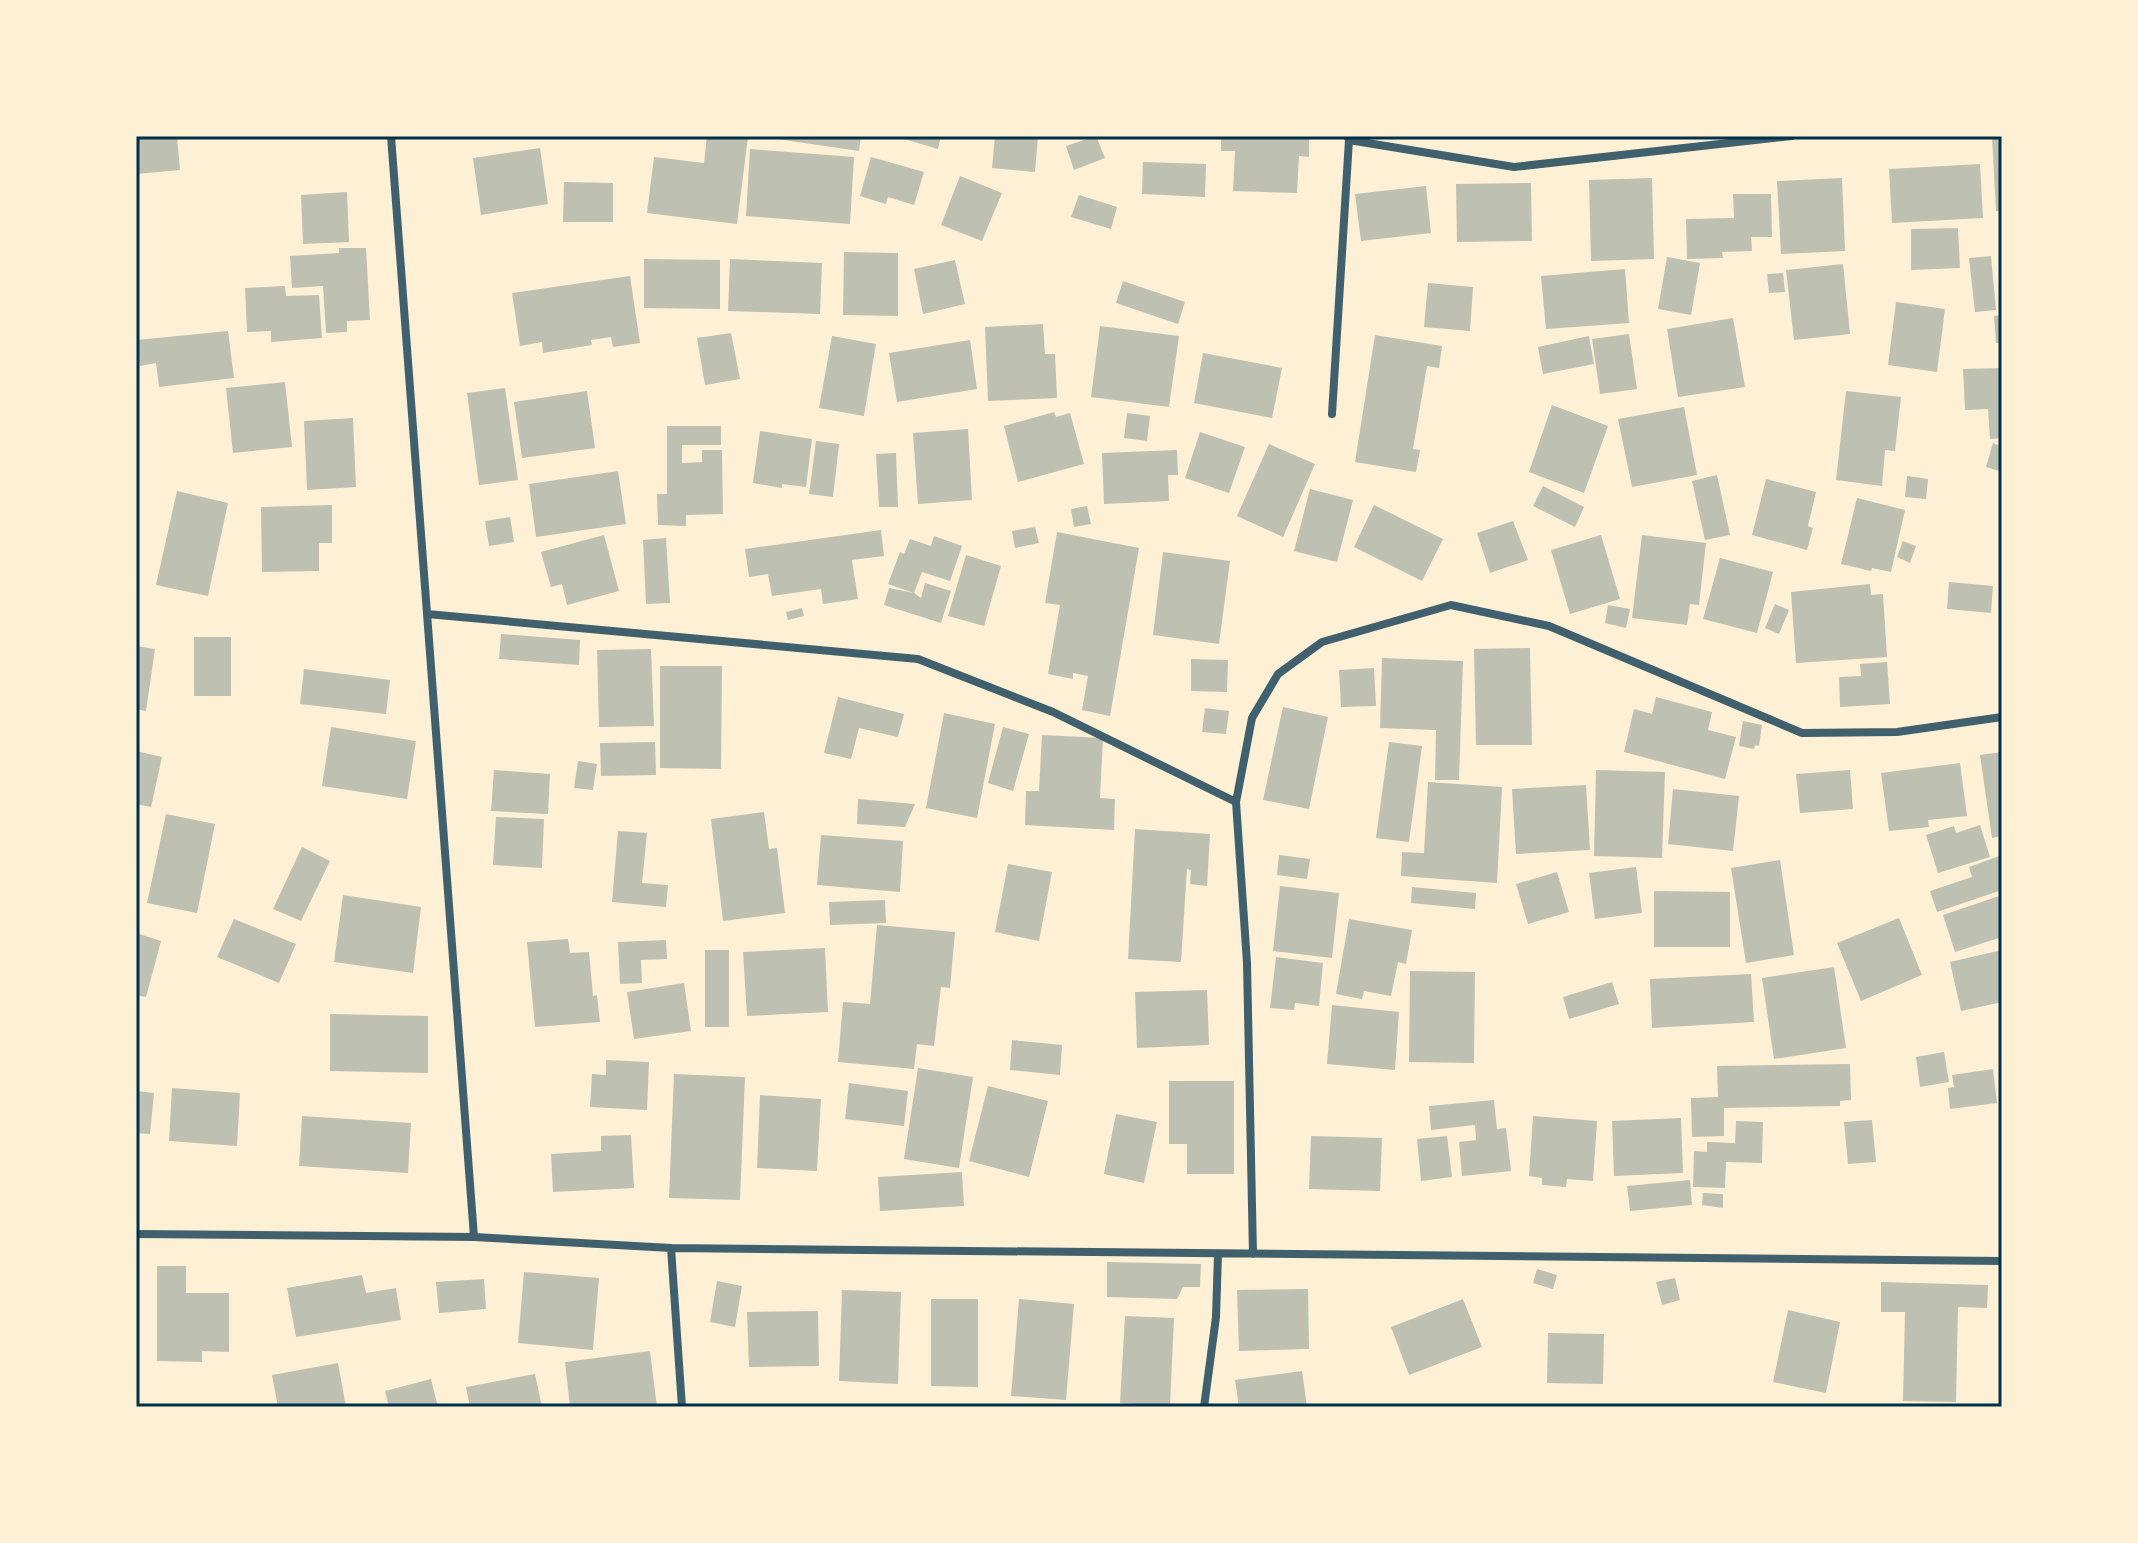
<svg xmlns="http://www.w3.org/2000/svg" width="2138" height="1543" font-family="Spectral,serif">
	<rect width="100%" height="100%" fill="#fdf0d5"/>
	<path fill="#bec0b2" d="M136 136H177L180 170 136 174Z
		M707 136 748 137 737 224 647 213 654 157 704 163Z
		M777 136H861L859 151 777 139Z
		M894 136H941L938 149Z
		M995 136H1038L1035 172 992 168Z
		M1096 136 1105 158 1074 170 1066 146Z
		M1221 136H1309V157L1299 156 1297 193 1233 191 1235 151H1221Z
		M1992 137H2002V211H1996Z
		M540 148 548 204 481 215 473 158Z
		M750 149 854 157 850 224 746 216Z
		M871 157 924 172 914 205 888 197 886 204 860 196Z
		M1143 162 1206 164 1205 197 1142 194Z
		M1980 164 1983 218 1892 223 1889 169Z
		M960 176 1002 193 982 241 941 225Z
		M1652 178 1654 259 1591 261 1589 180Z
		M1842 178 1845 251 1781 254 1777 181Z
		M564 182 613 183V222H563Z
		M1531 183 1532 241 1457 242 1456 184Z
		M1426 186 1431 233 1361 241 1355 194Z
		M347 192 349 242 303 244 301 195Z
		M1733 194H1771L1772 237H1751L1752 251 1722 252 1723 258 1687 259 1686 219 1734 218Z
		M1079 195 1117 207 1111 229 1071 217Z
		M1958 228 1960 268 1911 270V229Z
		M339 248H366L370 320 347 321V332L326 333 323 286 292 288 290 256 339 253Z
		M844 252 898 253V316L843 315Z
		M1991 256 1996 310 1975 312 1969 258Z
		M1667 257 1700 263 1691 315 1658 309Z
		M644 259 720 260V309L644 308Z
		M730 259 822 263 820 314 728 311Z
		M955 260 965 304 923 314 914 269Z
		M1843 264 1850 334 1794 340 1786 270Z
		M1625 269 1629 323 1546 329 1541 276Z
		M1783 273 1785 292 1769 293 1767 274Z
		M630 276 640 343 613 347 611 337 591 340 592 345 543 353 542 342 520 346 512 293Z
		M1123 281 1185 302 1178 324 1116 303Z
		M1428 283 1473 287 1470 331 1424 327Z
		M285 286 286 296 319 295 322 338 271 342V331L247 332 245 288Z
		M1896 302 1945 309 1937 372 1888 365Z
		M2002 315V343H1996L1994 316Z
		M1733 318 1745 387 1678 397 1667 329Z
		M1043 324 1045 354H1055L1057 398 988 401 985 327Z
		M1100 326 1179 336 1169 407 1091 397Z
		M228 331 234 378 159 387 156 363 140 366 137 340Z
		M731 333 740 379 705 385 697 338Z
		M1629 334 1637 389 1600 394 1592 339Z
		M1375 335 1442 346 1439 368 1427 366 1413 449 1420 450 1416 472 1355 462Z
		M832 336 876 344 864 416 819 408Z
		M1589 336 1594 364 1543 374 1538 347Z
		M970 340 977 389 897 402 889 353Z
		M1203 353 1282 368 1272 418 1194 403Z
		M2002 368V438L1990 439 1988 409 1965 410 1963 369Z
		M285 382 292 447 233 453 226 388Z
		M505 388 518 480 479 485 467 393Z
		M587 391 595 448 522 458 514 402Z
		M1846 391 1901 397 1895 451 1885 450 1882 486 1836 480Z
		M1552 405 1608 426 1584 493 1529 472Z
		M1684 407 1697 475 1632 487 1618 419Z
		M1054 412 1056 417 1070 413 1084 464 1018 482 1004 426Z
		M1127 413 1150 416 1147 441 1124 438Z
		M353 418 356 487 307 490 304 421Z
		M667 426H721V445H682V463L702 462V450H722L723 514 686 515V526L658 525 657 494H667Z
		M968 429 972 500 918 504 913 433Z
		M760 431 812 439 806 487 782 484V488L753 483Z
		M1200 432 1245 447 1229 493 1185 478Z
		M816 441 839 444 833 497 809 494Z
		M1993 443 2002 447V472L1986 467Z
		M1269 444 1315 464 1283 537 1237 516Z
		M1177 450 1178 475H1168L1169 501 1104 504 1102 453Z
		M896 453 898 507H879L876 454Z
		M618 471 626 524 536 537 529 484Z
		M1717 475 1730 535 1705 540 1692 481Z
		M1907 476 1928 479 1926 499 1905 497Z
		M1766 479 1816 492 1808 526 1813 528 1807 550 1752 535Z
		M1543 486 1584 507 1575 527 1533 506Z
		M1310 489 1353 500 1337 562 1294 551Z
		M177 491 228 503 208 596 156 585Z
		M1857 498 1905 510 1891 572 1872 568 1871 571 1841 564Z
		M332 505V543H319V571L262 572 261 507Z
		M1374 505 1443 539 1422 581 1354 547Z
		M1087 506 1091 524 1074 527 1071 509Z
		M510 517 514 542 489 546 485 521Z
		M1513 521 1528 560 1490 573 1477 533Z
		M1035 527 1039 543 1015 548 1012 531Z
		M881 530 884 556 852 560 858 599 823 604 821 589 772 596 768 574 749 577 745 549Z
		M1057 532 1139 548 1110 716 1082 710 1088 676 1073 673V679L1048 674 1060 605 1045 603Z
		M604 535 619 591 567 605 562 584 551 587 541 552Z
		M1601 535 1620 599 1570 614 1551 550Z
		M1642 535 1706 543 1699 605 1690 604 1687 625 1632 618Z
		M934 536 962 546 950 581 922 572 914 593 888 584 900 552 904 554 910 539 931 546Z
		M666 538 670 603 646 604 643 540Z
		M1903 541 1916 546 1910 563 1897 557Z
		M1163 552 1230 561 1219 644 1153 635Z
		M966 555 1001 566 984 626 948 616Z
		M1720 558 1773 572 1757 633 1703 619Z
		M1949 582 1993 586 1991 613 1947 609Z
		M925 583 951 591 941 623 884 605 889 588 914 593 921 598Z
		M1870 584 1871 595 1883 594 1887 657 1796 663 1791 592Z
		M1775 604 1789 610 1779 634 1765 628Z
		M1608 605 1630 609 1626 628 1605 623Z
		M802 608 804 616 788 620 786 612Z
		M501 634 580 640 579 665 499 659Z
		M194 637H231V696H194Z
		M136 646 155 649 146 711 136 709Z
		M1530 648 1532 745H1476L1474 649Z
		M651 649 654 726 599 727 597 650Z
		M1382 658 1463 661 1459 780H1435L1436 730 1380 728Z
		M1191 659 1228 660 1227 692 1191 691Z
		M1887 662 1890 704 1840 707 1839 677 1861 676 1860 664Z
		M660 666H722L721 769 660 768Z
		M1374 668 1376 706 1341 707 1339 670Z
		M304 669 390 680 386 714 300 704Z
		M838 697 904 714 898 737 859 728 851 759 824 753Z
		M1656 697 1712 712 1708 730 1736 737 1725 779 1624 752 1634 709 1652 714Z
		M1283 707 1328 717 1309 809 1263 800Z
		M1205 708 1229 711 1226 734 1202 732Z
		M944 713 995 724 977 818 926 808Z
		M1743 721 1762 725 1759 746 1755 745 1754 749 1739 746Z
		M331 727 416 741 407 799 322 786Z
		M1003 727 1029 734 1013 791 988 783Z
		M1042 735 1103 738 1100 798 1115 799 1114 830 1025 825 1026 791H1039Z
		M655 742 656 775 601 776 600 743Z
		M1389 742 1422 746 1409 842 1376 838Z
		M136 751 162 757 151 807 136 804Z
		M2002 752V836L1992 838 1980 755Z
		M578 761 597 764 593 790 574 788Z
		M1960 763 1967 816 1928 820 1929 827 1889 831 1881 773Z
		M494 770 550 774 548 814 491 811Z
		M1596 770 1665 772 1662 858 1594 856Z
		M1850 770 1853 809 1800 813 1796 774Z
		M1428 782 1502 787 1497 883 1401 876 1402 852 1424 853Z
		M1586 785 1590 850 1516 854 1512 789Z
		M1673 789 1739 796 1733 851 1668 844Z
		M858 799 915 804 905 827 857 824Z
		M764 812 769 849 777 848 785 913 723 921 711 819Z
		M166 814 215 824 197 913 147 903Z
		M496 817 544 819 542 868 493 865Z
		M1980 825 1990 857 1938 873 1926 835 1954 826 1956 833Z
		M1135 829 1210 834 1207 886 1190 884 1191 870 1187 869 1181 962 1128 959Z
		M618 831 647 833 642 883 668 885 666 907 612 902Z
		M821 835 903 841 900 892 817 885Z
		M302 847 330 861 301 921 273 909Z
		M1279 855 1310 859 1307 879 1277 875Z
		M2002 855V890L1937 912 1930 891 1972 877 1969 867Z
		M1780 860 1794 955 1746 963 1731 868Z
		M1008 864 1052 872 1039 941 995 932Z
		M1636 867 1642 913 1595 919 1589 873Z
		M1557 872 1569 912 1528 924 1516 884Z
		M1280 886 1339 893 1332 958 1273 951Z
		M1412 887 1476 893 1475 909 1411 903Z
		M1654 891 1730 892V947H1654Z
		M343 895 421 907 413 973 334 962Z
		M2002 895V937L1955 952 1943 915Z
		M885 900 886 923 830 925 829 902Z
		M1899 918 1922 975 1861 1001 1837 943Z
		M234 919 296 944 279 983 217 957Z
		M1349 919 1412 930 1406 964 1398 962 1391 996 1364 991 1362 999 1336 994Z
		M877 925 955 932 950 988 941 987 934 1046 917 1044 914 1069 838 1062 843 1002 870 1004Z
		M136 933 161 941 146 997 136 995Z
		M568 939 570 953 589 952 593 996 597 995 600 1022 535 1027 527 942Z
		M666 940 667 959 641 960 642 983 620 984 618 942Z
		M825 948 828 1012 747 1016 743 952Z
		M705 950H729V1027H705Z
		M2002 950V1002L1961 1011 1950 962Z
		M1276 957 1323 963 1319 1006 1295 1003 1294 1010 1270 1008Z
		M1834 967 1846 1048 1774 1059 1762 978Z
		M1410 971 1475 972 1474 1063 1409 1062Z
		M1751 974 1754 1022 1652 1028 1650 979Z
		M1612 982 1619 1004 1569 1019 1563 997Z
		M684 983 691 1031 634 1039 627 992Z
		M1207 990 1209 1045 1137 1048 1135 992Z
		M1332 1005 1399 1012 1395 1070 1327 1064Z
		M330 1014 428 1016V1073L330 1071Z
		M1012 1040 1062 1045 1060 1075 1010 1070Z
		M1944 1052 1949 1082 1920 1087 1916 1057Z
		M606 1060 649 1062 647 1110 590 1107 592 1074 606 1075Z
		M1850 1064 1851 1100 1840 1101V1106L1724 1108V1136L1692 1137 1691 1098 1718 1097 1717 1066Z
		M918 1068 973 1077 959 1168 904 1159Z
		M1993 1069 1997 1103 1950 1109 1948 1088 1954 1087 1952 1075Z
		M674 1074 745 1077 740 1200 669 1198Z
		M1169 1081H1234V1174H1187V1144H1169Z
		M849 1083 908 1091 904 1126 845 1119Z
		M988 1086 1048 1101 1029 1177 969 1161Z
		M172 1088 240 1093 237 1146 169 1141Z
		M136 1091 154 1093 150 1134 136 1133Z
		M760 1095 821 1099 817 1171 757 1168Z
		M1494 1100 1497 1129 1506 1128 1511 1171 1462 1176 1459 1142 1476 1140 1475 1125 1431 1130 1429 1106Z
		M1116 1114 1157 1122 1144 1183 1104 1174Z
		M302 1116 411 1123 408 1173 299 1166Z
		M1533 1116 1597 1121 1593 1181 1567 1179 1566 1187 1542 1185V1178L1529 1176Z
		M1681 1118 1683 1173 1614 1176 1612 1121Z
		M1872 1120 1876 1162 1848 1164 1844 1122Z
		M1736 1121 1763 1122 1762 1163 1726 1162 1725 1188 1693 1187 1694 1151 1707 1152V1142L1735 1143Z
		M631 1135 634 1188 553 1192 551 1154 601 1151V1136Z
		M1311 1136 1382 1138 1380 1191 1309 1189Z
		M1447 1136 1452 1177 1421 1181 1417 1139Z
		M962 1172 964 1206 880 1211 878 1177Z
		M1690 1180 1692 1205 1630 1211 1627 1186Z
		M1703 1193 1723 1194V1208L1702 1205Z
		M1107 1262 1201 1264 1200 1287H1183L1177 1299 1107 1297Z
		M157 1266H186V1293H229V1352L202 1351V1362L157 1361Z
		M1537 1269 1557 1275 1553 1289 1533 1283Z
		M524 1272 599 1278 593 1350 518 1343Z
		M362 1275 366 1293 396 1288 401 1320 296 1337 287 1288Z
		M1675 1278 1680 1300 1662 1305 1656 1282Z
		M484 1279 486 1309 439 1313 436 1282Z
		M717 1281 742 1286 735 1327 710 1322Z
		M1881 1282 1988 1285 1987 1308 1958 1307 1956 1402 1903 1401 1905 1312H1881Z
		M1308 1289 1309 1349 1239 1351 1237 1290Z
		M842 1290 901 1292 898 1384 839 1381Z
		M931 1299H978V1387L931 1386Z
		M1019 1299 1074 1304 1066 1400 1011 1396Z
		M1463 1299 1482 1347 1409 1375 1391 1327Z
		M1788 1310 1840 1322 1826 1393 1773 1382Z
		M818 1311 819 1366 749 1367 747 1312Z
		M1125 1316 1174 1318 1170 1406 1120 1403Z
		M1548 1333 1604 1334 1603 1384 1547 1383Z
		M650 1351 657 1407H570L565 1362Z
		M338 1363 346 1407H278L272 1375Z
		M1302 1371 1307 1407H1239L1235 1380Z
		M535 1374 542 1407H470L466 1387Z
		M431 1379 438 1407H389L385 1391Z"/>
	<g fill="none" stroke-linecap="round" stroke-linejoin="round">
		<path stroke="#3f606c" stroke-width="8" d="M391 136 474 1237
			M1347 136 1349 140 1514 167 1792 136
			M1332 414 1349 140
			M427 614 918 659 1053 712 1236 802
			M136 1234 474 1237 671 1248 2002 1261
			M671 1248 682 1407
			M1253 1254 1247 963 1236 802 1252 718 1278 674 1322 642 1451 605 1549 626 1802 733 1897 732 2002 717
			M1204 1407 1216 1317 1218 1254"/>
	</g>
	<rect width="2138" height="1543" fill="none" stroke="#fdf0d5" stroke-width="276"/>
	<rect x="138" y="138" width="1862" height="1267" fill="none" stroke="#003049" stroke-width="3"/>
</svg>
